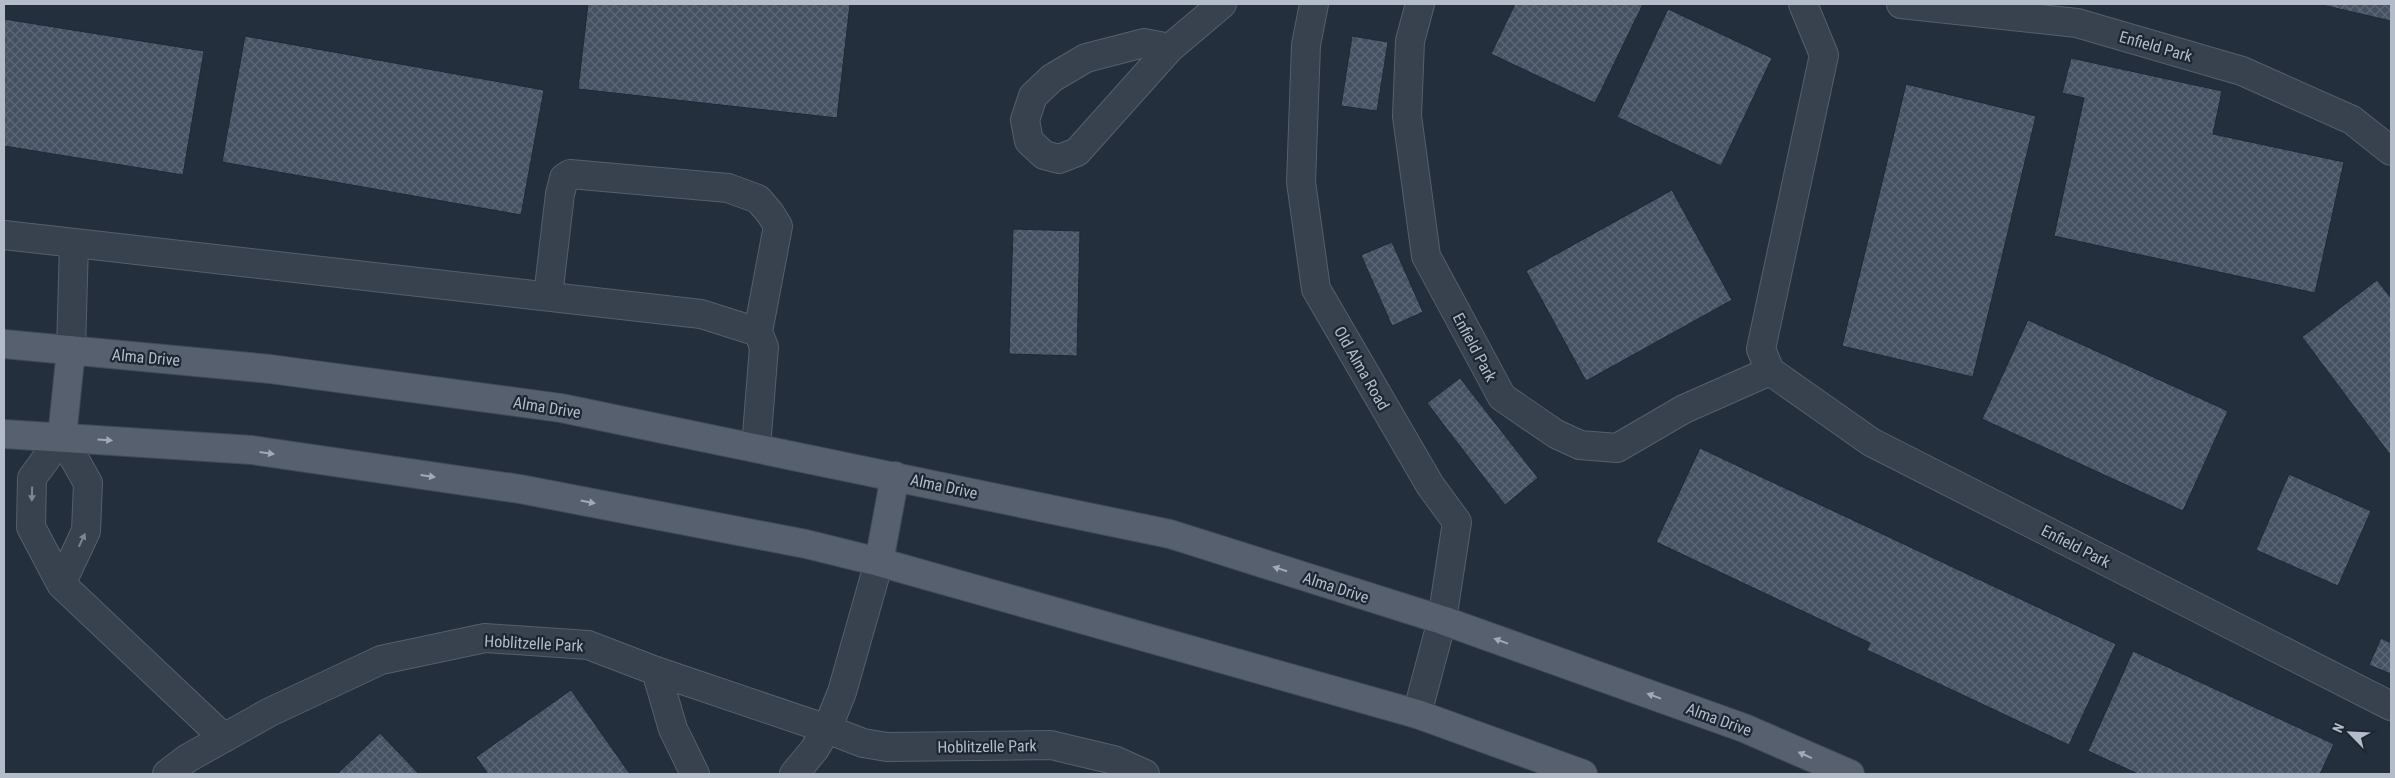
<svg xmlns="http://www.w3.org/2000/svg" width="2395" height="778" font-family="'Roboto Condensed',sans-serif">
	<defs>
		<pattern id="building-cross-hatch" width="8" height="8" patternUnits="userSpaceOnUse" patternTransform="scale(1.25)"><rect width="8" height="8" fill="#455162"/><path d="M0 0l8 8M0 8l8-8" fill="none" stroke="#5d6877"/></pattern>
	</defs>
	<rect width="100%" height="100%" fill="#242f3e"/>
	<path fill="url(#building-cross-hatch)" stroke="#1f2835" d="M588 4H850L837 118 578 89Z
		M1515 4H1643L1595 103 1491 54Z
		M2318 4H2391V21Z
		M1668 9 1772 58 1721 166 1617 117Z
		M4 19 204 51 183 175 4 146Z
		M245 36 544 90 521 215 222 162Z
		M1352 36 1388 42 1377 111 1341 106Z
		M2071 58 2222 91 2213 134 2344 162 2315 293 2054 236 2084 98 2062 93Z
		M1906 84 2036 116 1973 377 1842 346Z
		M1672 190 1732 300 1586 381 1526 271Z
		M1013 229 1080 231 1077 356 1009 354Z
		M1392 242 1423 312 1392 326 1361 255Z
		M2377 280 2391 298V456L2302 337Z
		M2028 320 2228 411 2183 511 1982 419Z
		M1460 378 1538 478 1505 505 1427 403Z
		M1700 448 2116 644 2069 745 1867 650 1870 643 1656 542Z
		M2289 474 2371 511 2338 586 2256 550Z
		M2381 638 2391 643V674L2369 665Z
		M2133 651 2334 744 2320 774H2138L2088 751Z
		M571 690 630 774H488L476 757Z
		M380 733 419 774H337Z"/>
	<g fill="none" stroke-linecap="round" stroke-linejoin="round">
		<g stroke="#565f6c" stroke-width="30">
			<path id="minor" d="M1314 4 1306 45 1301 182 1316 289 1430 485 1457 522 1442 620 1417 714
				M1420 4 1410 41 1407 116 1426 256 1502 397 1556 434 1580 445 1617 448 1684 409 1770 371
				M1803 4 1824 55 1761 349 1770 371 1871 442 2391 706
				M1901 4 2077 23 2242 71 2352 120 2391 151
				M1170 48 1144 43 1086 58 1052 78 1033 96 1025 120 1029 141 1044 155 1059 159 1077 152 1170 48 1222 4
				M4 235 701 314 758 332 764 347 756 447
				M548 296 560 194 564 178 570 174 728 188 758 199 770 213 778 226 758 332
				M71 350 74 243
				M61 584 86 531 88 483 62 437 32 478 31 527 61 584 224 738
				M656 671 673 729 695 774
				M167 774 188 758 270 712 381 660 485 638 588 645 656 671 827 729 842 692 879 562
				M794 774 814 750 827 729 863 743 887 747 1051 745 1114 760 1145 774"/>
		</g>
		<g stroke="#414a57" stroke-width="30">
			<path id="major" d="M4 344 270 369 561 408 1170 534 1442 620 1744 728 1850 774
				M4 434 252 450 520 489 806 544 879 562 1417 714 1583 774
				M62 437 71 350
				M879 562 895 476"/>
		</g>
		<use href="#minor" stroke="#38414e" stroke-width="28"/>
		<use href="#major" stroke="#56606e" stroke-width="28"/>
	</g>
	<defs><path id="oneway-solid" d="M-6-.8H1V-3.2L6.5 0L1 3.2V.8H-6Z" transform="scale(1.25)"/></defs>
	<g fill="#a1aab7">
		<use href="#oneway-solid" transform="translate(105 440) rotate(4)"/>
		<use href="#oneway-solid" transform="translate(267 453) rotate(8)"/>
		<use href="#oneway-solid" transform="translate(428 476) rotate(8)"/>
		<use href="#oneway-solid" transform="translate(588 502) rotate(11)"/>
		<use href="#oneway-solid" transform="translate(1280 569) rotate(-162)"/>
		<use href="#oneway-solid" transform="translate(1501 641) rotate(-160)"/>
		<use href="#oneway-solid" transform="translate(1654 696) rotate(-160)"/>
		<use href="#oneway-solid" transform="translate(1805 755) rotate(-156)"/>
	</g>
	<g fill="#7c8592">
		<use href="#oneway-solid" transform="translate(32 494) rotate(91)"/>
		<use href="#oneway-solid" transform="translate(82 540) rotate(-65)"/>
	</g>
	<g text-anchor="middle" stroke-width="4.5" stroke-linejoin="round" paint-order="stroke">
		<g font-size="16" fill="#b4bcc9" stroke="#1d2633">
			<text transform="translate(2156 46) rotate(16)" y="6">Enfield Park</text>
			<text transform="translate(1475 347) rotate(62)" y="6">Enfield Park</text>
			<text transform="translate(146 357) rotate(5)" y="6">Alma Drive</text>
			<text transform="translate(1362 368) rotate(60)" y="6">Old Alma Road</text>
			<text transform="translate(547 407) rotate(9)" y="6">Alma Drive</text>
			<text transform="translate(944 486) rotate(12)" y="6">Alma Drive</text>
			<text transform="translate(2076 546) rotate(27)" y="6">Enfield Park</text>
			<text transform="translate(1336 587) rotate(18)" y="6">Alma Drive</text>
			<text transform="translate(534 643) rotate(3)" y="6">Hoblitzelle Park</text>
			<text transform="translate(1719 719) rotate(20)" y="6">Alma Drive</text>
			<text transform="translate(987 746) rotate(-1)" y="6">Hoblitzelle Park</text>
		</g>
	</g>
	<rect width="2395" height="778" fill="none" stroke="#b4bcc9" stroke-width="10"/>
	<g transform="translate(2350 733) rotate(294)" stroke="#1d2633" stroke-width="4" paint-order="stroke">
	<path d="M0-4L9 19L0 12L-9 19Z" fill="#b4bcc9"/>
	<text y="-8" font-size="14" font-weight="bold" text-anchor="middle" fill="#b4bcc9">N</text>
	</g>
</svg>
